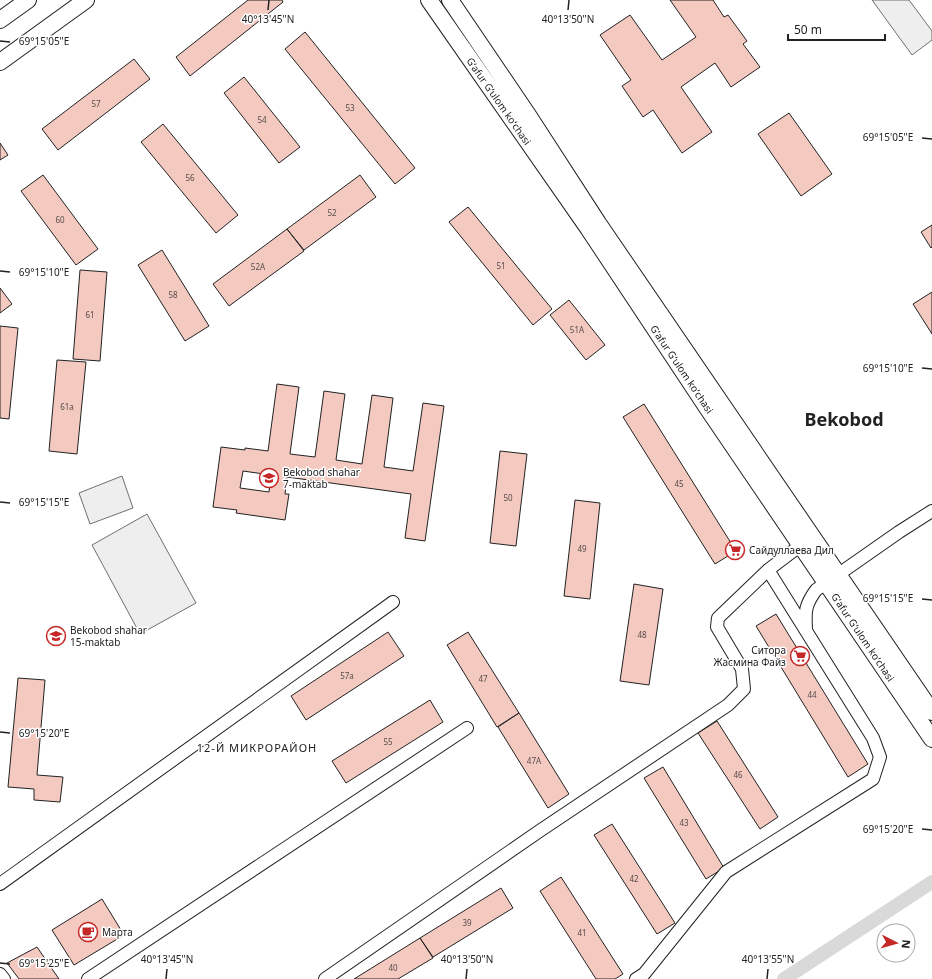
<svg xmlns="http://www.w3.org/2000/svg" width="932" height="979" font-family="'Noto Sans',sans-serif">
	<rect width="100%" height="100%" fill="#fff"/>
	<path fill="#eee" stroke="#6f6f6f" d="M872 0H909L932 31V40L912 55Z
		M122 476 133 508 90 524 79 493Z
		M147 514 196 603 140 634 92 545Z"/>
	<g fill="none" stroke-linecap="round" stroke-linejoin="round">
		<path stroke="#d9d9d9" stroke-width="14" d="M784 979 932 882"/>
	</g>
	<path fill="#f3c9c0" stroke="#222" fill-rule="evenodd" d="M248 0H282L283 2 190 76 176 57Z
		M670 0H713L724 17 728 15 747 41 743 44 760 67 731 87 715 63 681 87 712 132 682 153 653 110 643 117 622 86 631 80 600 35 630 15 662 60 696 37Z
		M305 32 415 168 395 184 285 49Z
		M134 59 150 79 58 150 42 129Z
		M244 77 300 147 279 163 224 93Z
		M789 113 832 174 801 196 758 134Z
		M163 124 238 215 216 233 141 142Z
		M0 143 8 155 0 160Z
		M43 175 98 249 76 265 21 191Z
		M360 175 376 197 304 250 287 229Z
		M468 207 552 309 533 325 449 222Z
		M932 225V247L931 248 921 232Z
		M287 229 304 251 229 306 213 284Z
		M162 250 209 326 185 341 138 265Z
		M80 270 107 272 100 361 73 359Z
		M0 288 12 304 0 313Z
		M932 292V334L913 304Z
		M569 300 605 345 586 360 550 315Z
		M0 326 18 328 9 419 0 418Z
		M57 360 86 362 77 454 49 451Z
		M277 384 299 387 290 454 315 457 324 391 345 394 336 460 362 464 372 395 393 398 384 467 413 471 423 403 444 406 425 541 405 538 411 494 287 477 285 494H289L285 520 236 513 237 510 213 507 221 447 245 450V448L268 451ZM243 471 271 475 269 492 240 488Z
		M644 404 736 551 715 564 623 417Z
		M500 451 527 454 516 546 490 543Z
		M575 500 600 503 590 599 564 596Z
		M634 584 663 589 649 685 620 681Z
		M776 614 868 764 848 777 756 626Z
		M388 632 404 656 306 720 291 696Z
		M468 632 519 713 497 727 447 645Z
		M18 678 45 680 37 775 63 777 60 802 34 800V789L8 787Z
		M430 700 443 722 346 783 332 761Z
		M519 713 569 794 548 808 498 727Z
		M717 721 778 817 760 829 698 733Z
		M663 767 724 868 706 879 644 778Z
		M612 824 675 923 657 934 594 835Z
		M561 877 623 974 615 979H596L540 891Z
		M501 888 513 908 433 957 420 938Z
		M102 899 124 935 74 965 52 930Z
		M420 938 433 958 398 979H354Z
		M37 947 59 979H19L7 963Z"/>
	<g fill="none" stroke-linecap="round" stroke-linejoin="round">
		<g stroke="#222" stroke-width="14">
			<path id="street" d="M806 629C805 611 805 605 816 590L899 532 932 511
				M0 884 393 602
				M0 974 4 979
				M88 979 467 728
				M325 979 541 830 728 705 744 689 742 669 717 627 718 618 768 570 801 545
				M636 979 644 974 726 872 873 779 880 757 873 738 768 570"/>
		</g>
		<g stroke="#222" stroke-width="18">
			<path id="secondary" d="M429 0 588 228 708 409 932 739
				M450 0 528 115 598 223 932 712
				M0 20 28 0
				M0 62 86 0"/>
		</g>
		<use href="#street" stroke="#fff" stroke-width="12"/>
		<use href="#secondary" stroke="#fff" stroke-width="16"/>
	</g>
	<path fill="none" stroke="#222" stroke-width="1.5" d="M268 10 269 0M568 10 569 0M0 41 10 42M922 138 932 139M0 271 10 272M922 368 932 369M0 502 10 503M922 599 932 600M0 732 10 733M922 829 932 830M0 963 10 964M166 979 167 969M466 979 467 969M767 979 768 969"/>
	<defs>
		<g id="school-ring" transform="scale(1)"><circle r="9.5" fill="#fff" stroke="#c62828" stroke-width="1.5"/><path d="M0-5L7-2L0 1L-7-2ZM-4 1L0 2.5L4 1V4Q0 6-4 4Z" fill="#c62828"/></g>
		<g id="supermarket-ring" transform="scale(1)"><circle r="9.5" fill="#fff" stroke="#c62828" stroke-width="1.5"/><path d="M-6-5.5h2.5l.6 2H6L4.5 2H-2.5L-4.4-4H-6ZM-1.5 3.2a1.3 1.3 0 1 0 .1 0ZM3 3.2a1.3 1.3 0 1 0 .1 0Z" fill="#c62828"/></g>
		<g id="cafe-ring" transform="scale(1)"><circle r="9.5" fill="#fff" stroke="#c62828" stroke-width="1.5"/><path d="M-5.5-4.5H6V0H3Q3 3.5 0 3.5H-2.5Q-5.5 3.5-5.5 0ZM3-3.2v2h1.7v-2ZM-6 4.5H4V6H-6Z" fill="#c62828"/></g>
	</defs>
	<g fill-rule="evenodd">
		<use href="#school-ring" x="269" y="478"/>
		<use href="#supermarket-ring" x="735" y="550"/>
		<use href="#school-ring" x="56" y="636"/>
		<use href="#supermarket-ring" x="800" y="656"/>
		<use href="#cafe-ring" x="88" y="932"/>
	</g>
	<g text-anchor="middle" stroke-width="3" stroke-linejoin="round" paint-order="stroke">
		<g font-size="8" fill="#564c4a">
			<text x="96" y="107">57</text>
			<text x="350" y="111">53</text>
			<text x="262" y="123">54</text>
			<text x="190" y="181">56</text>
			<text x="332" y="216">52</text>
			<text x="60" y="223">60</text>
			<text x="501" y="269">51</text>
			<text x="258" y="270">52A</text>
			<text x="173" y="298">58</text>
			<text x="90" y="318">61</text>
			<text x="577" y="333">51A</text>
			<text x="67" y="410">61a</text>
			<text x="679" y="487">45</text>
			<text x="508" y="501">50</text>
			<text x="582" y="552">49</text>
			<text x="642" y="638">48</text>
			<text x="347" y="679">57a</text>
			<text x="483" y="682">47</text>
			<text x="812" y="698">44</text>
			<text x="388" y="745">55</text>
			<text x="534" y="764">47A</text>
			<text x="738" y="778">46</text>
			<text x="684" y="826">43</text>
			<text x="634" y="882">42</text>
			<text x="467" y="926">39</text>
			<text x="582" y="936">41</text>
			<text x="393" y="971">40</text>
		</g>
		<g font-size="10" fill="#222" stroke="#fff">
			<text transform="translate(499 101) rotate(55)" y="4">Gʻafur Gʻulom koʻchasi</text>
			<text transform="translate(682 369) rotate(56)" y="4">Gʻafur Gʻulom koʻchasi</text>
			<text transform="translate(863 637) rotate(56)" y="4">Gʻafur Gʻulom koʻchasi</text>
		</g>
		<g font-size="10" fill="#222" stroke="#fff" text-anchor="start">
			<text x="283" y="476">Bekobod shahar<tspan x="283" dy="12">7-maktab</tspan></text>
			<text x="749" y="554">Сайдуллаева Дил</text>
			<text x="70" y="634">Bekobod shahar<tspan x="70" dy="12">15-maktab</tspan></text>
			<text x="786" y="654" text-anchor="end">Ситора<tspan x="786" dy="12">Жасмина Файз</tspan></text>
			<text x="102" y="936">Марта</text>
		</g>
		<g font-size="11" letter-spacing="1" fill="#222" stroke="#fff">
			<text x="257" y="752">12-Й МИКРОРАЙОН</text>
		</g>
		<g font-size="18" font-weight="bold" fill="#222" stroke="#fff">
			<text x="844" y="426">Bekobod</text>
		</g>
	</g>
	<g font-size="10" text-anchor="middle" fill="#222" stroke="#fff" stroke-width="3" stroke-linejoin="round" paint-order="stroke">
		<text x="268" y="23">40°13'45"N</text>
		<text x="568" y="23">40°13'50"N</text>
		<text x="44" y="45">69°15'05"E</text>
		<text x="888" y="141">69°15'05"E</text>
		<text x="44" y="276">69°15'10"E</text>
		<text x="888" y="372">69°15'10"E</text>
		<text x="44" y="506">69°15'15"E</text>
		<text x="888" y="602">69°15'15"E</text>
		<text x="44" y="737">69°15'20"E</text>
		<text x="888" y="833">69°15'20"E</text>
		<text x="167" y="963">40°13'45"N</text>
		<text x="467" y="963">40°13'50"N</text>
		<text x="768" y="963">40°13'55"N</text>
		<text x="44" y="967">69°15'25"E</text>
	</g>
	<g transform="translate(896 943) rotate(96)"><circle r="19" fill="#ffffff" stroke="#a7a7a7"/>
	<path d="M0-3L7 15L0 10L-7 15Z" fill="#c62828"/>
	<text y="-6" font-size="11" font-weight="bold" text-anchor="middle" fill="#222222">N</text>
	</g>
	<path d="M788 34v6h97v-6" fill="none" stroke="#222222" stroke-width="2"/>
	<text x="794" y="34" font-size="12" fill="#222222" stroke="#ffffff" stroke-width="3" paint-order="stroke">50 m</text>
</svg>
